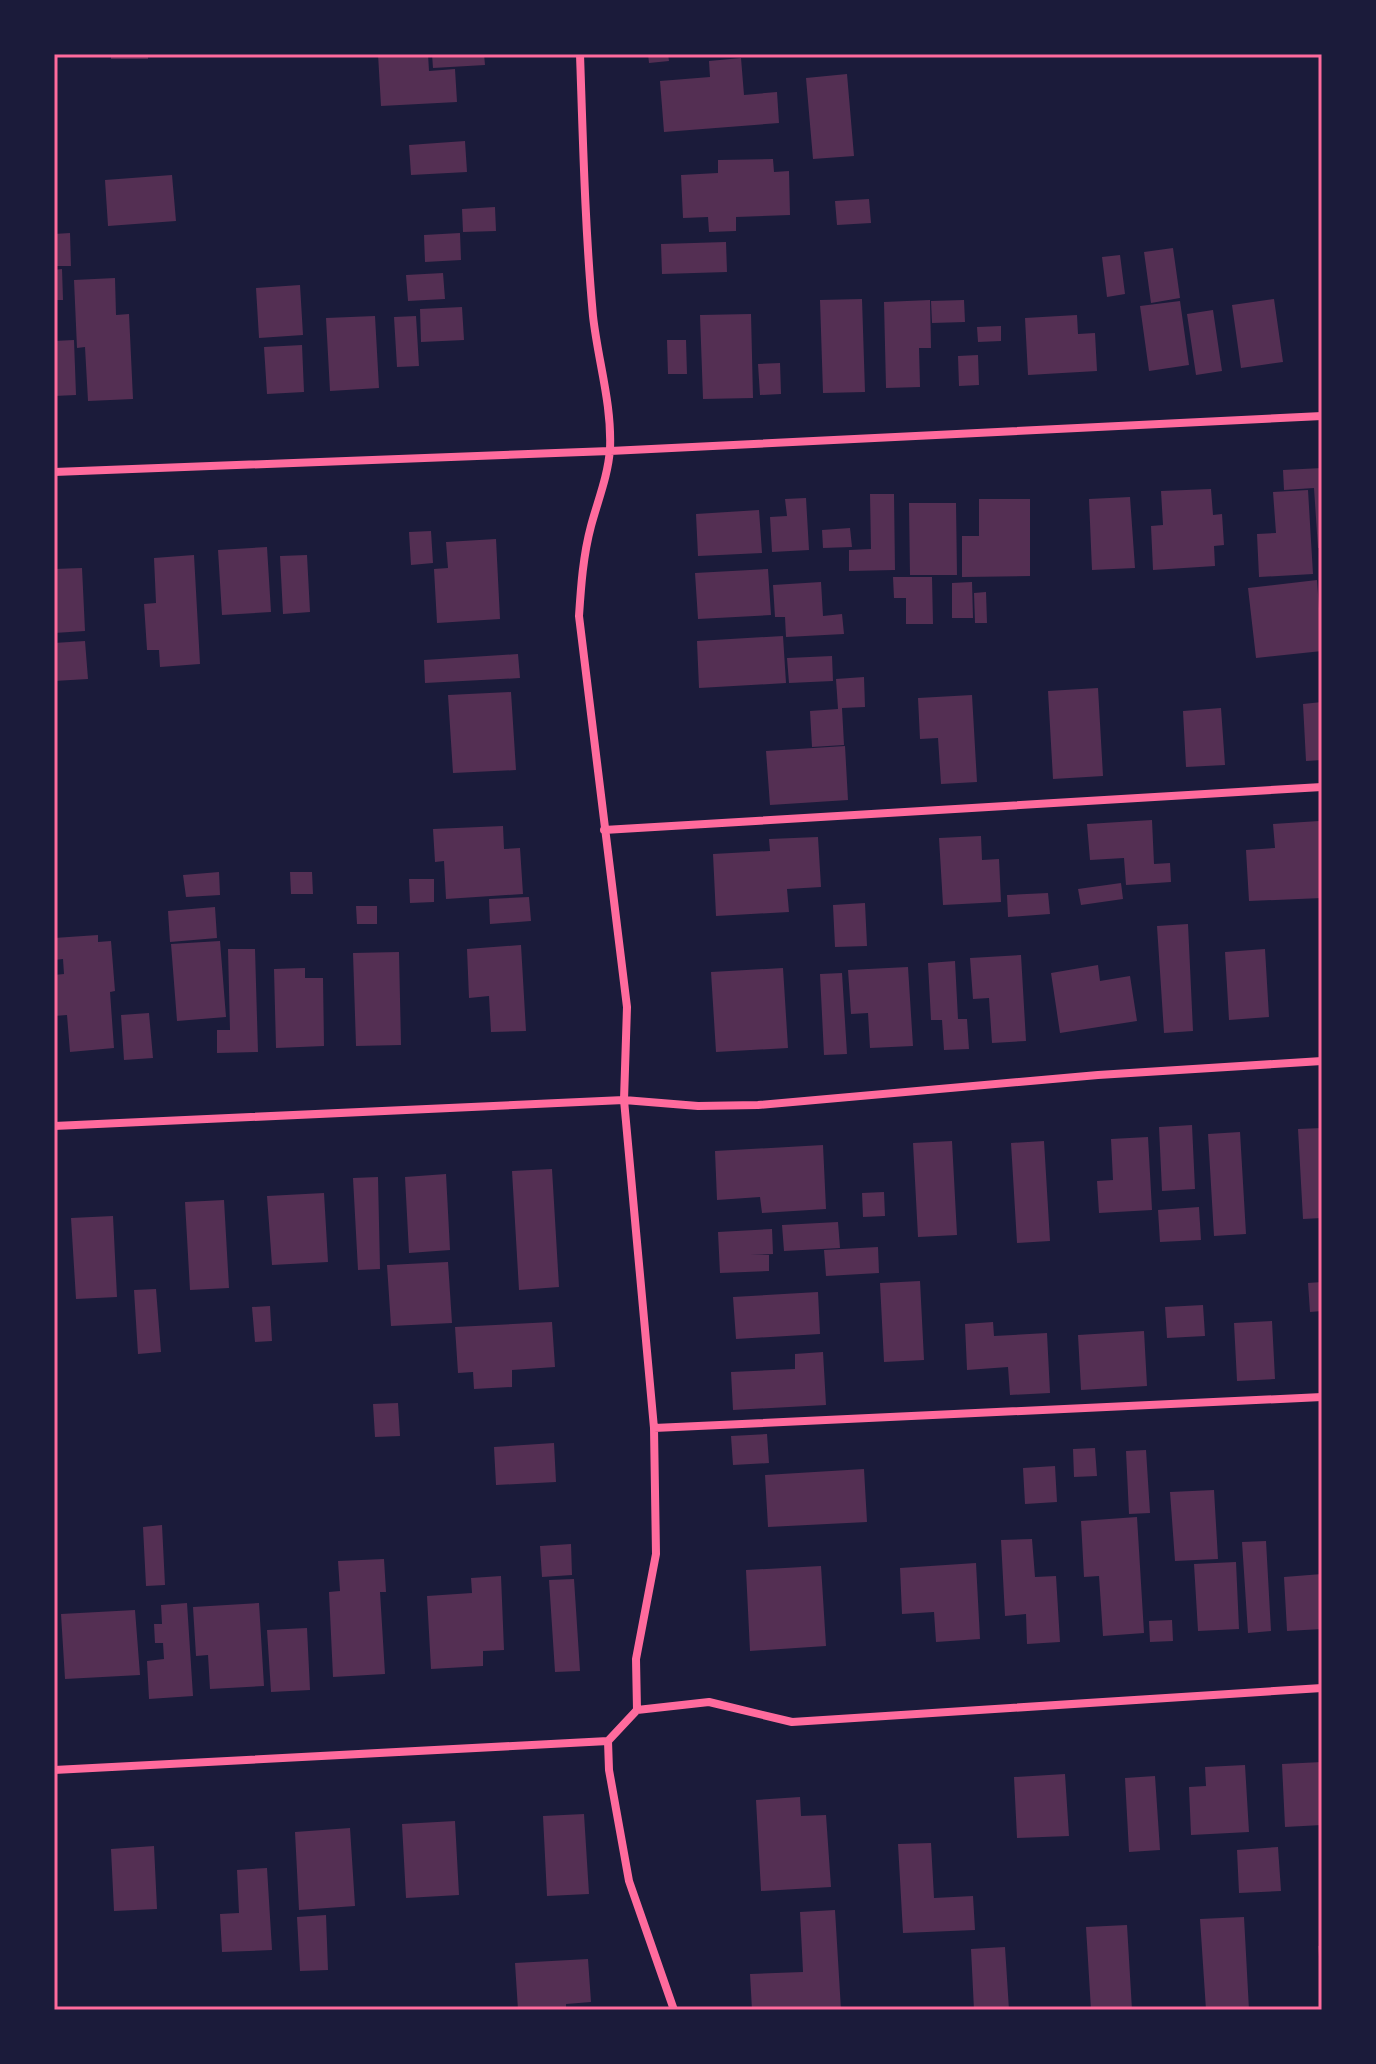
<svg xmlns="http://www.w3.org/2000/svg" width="1376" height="2064" font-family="Overpass,sans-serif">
	<rect width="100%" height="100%" fill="#1b1b3a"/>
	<path fill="#542f53" d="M111 54H148V59H111Z
		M378 54H428L429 71 455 69 457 102 381 106Z
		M432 54H484L485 65 433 68Z
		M648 54H668L669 61 649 63Z
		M741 58 744 95 777 92 779 123 664 132 660 81 710 77 709 61Z
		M847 74 854 156 813 159 806 78Z
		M465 141 467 172 411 175 409 145Z
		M773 159 774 172 789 171 790 215 736 217V231L709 232 708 217 683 218 681 175 718 173V160Z
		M172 175 176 221 108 226 105 180Z
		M869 199 871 223 837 225 835 201Z
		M495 207 496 231 463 232 462 209Z
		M70 233 71 266H54V234Z
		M460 233 461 260 425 262 424 235Z
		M726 242 727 272 662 274 661 244Z
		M1173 248 1180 298 1151 303 1144 252Z
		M1120 255 1125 294 1107 297 1102 257Z
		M62 269 63 300H54V270Z
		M443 273 445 299 408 301 406 275Z
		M115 278 116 315 129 314 133 399 88 401 85 347 77 348 74 280Z
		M300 285 303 335 259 338 256 288Z
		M862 299 865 392 823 393 820 300Z
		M1274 299 1283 362 1241 368 1232 305Z
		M930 300 931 348H919L920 387 886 388 884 302Z
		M964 300 965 322 932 323 931 301Z
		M1180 301 1189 365 1149 371 1140 306Z
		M462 307 464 340 421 342 420 309Z
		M1213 310 1222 371 1196 375 1187 314Z
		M751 314 753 398 703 399 700 315Z
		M1077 315 1078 334 1095 333 1097 371 1028 375 1025 318Z
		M375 316 379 388 330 391 326 318Z
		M416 316 419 366 397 367 394 317Z
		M1001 326V341L978 342 977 327Z
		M74 340 76 395 54 396V341Z
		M667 340H686L687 374H668Z
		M302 345 304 392 267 394 264 347Z
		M978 355 979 385 959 386 958 356Z
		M780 363 781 394 760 395 758 364Z
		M1322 468V548H1318L1314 488 1284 490 1283 470Z
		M1211 489 1213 515 1222 514 1224 545 1214 546 1215 566 1153 570 1151 526 1163 525 1161 491Z
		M1308 490 1313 574 1259 577 1257 534 1276 533 1273 492Z
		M870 494H894L895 570 849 571V550L871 549Z
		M1130 497 1135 568 1092 570 1089 499Z
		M806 498 809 550 772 552 770 517 787 516 785 499Z
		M979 499H1030V576L962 577V536H979Z
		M909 503H956L957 575H910Z
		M759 510 762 553 698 556 696 514Z
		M850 528 852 547 823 548 822 530Z
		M431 531 433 563 411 565 409 532Z
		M496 539 500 619 437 623 434 569 448 568 446 542Z
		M267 547 271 612 222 615 218 550Z
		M194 555 200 664 160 667 159 650H147L144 604 156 603 154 558Z
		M307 555 310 612 283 614 280 556Z
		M82 568 85 631 54 633V569Z
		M768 569 771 615 698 619 695 573Z
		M893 577H932L933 624H906V598H894Z
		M1317 580 1322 651 1256 658 1248 588Z
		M821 582 823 616 842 614 844 634 786 637 785 617H775L773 585Z
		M972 582 973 618H952V583Z
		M986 592 987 623H975L974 593Z
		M783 636 786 683 699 688 697 641Z
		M85 641 88 679 54 681V643Z
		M518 654 520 678 425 683 424 660Z
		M832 656 833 681 789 683 787 658Z
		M864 677 865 707 842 708 844 745 812 747 810 711 838 709 836 679Z
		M1098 688 1103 776 1053 779 1048 691Z
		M511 692 516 770 453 773 448 695Z
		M972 695 977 782 941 784 938 738 920 739 918 698Z
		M1322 702V760L1306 761 1303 704Z
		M1221 708 1225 765 1186 767 1183 711Z
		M845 746 848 800 770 805 766 751Z
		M1152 820 1154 864 1170 863 1171 882 1126 885 1124 858 1090 860 1087 824Z
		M1319 821 1322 898 1249 901 1246 850 1275 848 1273 824Z
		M503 826 504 849 520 848 523 894 446 899 444 861 435 862 433 829Z
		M981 836 982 860 999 859 1001 902 943 905 939 838Z
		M818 837 821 887 787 889 789 912 716 916 713 854 770 851 769 839Z
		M219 872 220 895 186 897 183 875Z
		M290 872H312L313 894H291Z
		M409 879H434V902L410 903Z
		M1121 883 1123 899 1081 905 1078 889Z
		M1048 893 1050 914 1008 917 1007 895Z
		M529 897 531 921 490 924 489 899Z
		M865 903 867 946 835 947 833 905Z
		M356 906H377V924H357Z
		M215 907 217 938 170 942 168 911Z
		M1188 924 1193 1031 1164 1033 1157 926Z
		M98 935V942L111 941 115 991 110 992 114 1048 70 1052 67 1015 54 1016V975L64 974 63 959 54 960V938Z
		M220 941 226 1017 177 1021 171 944Z
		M521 945 526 1031 491 1032 489 996 469 998 467 949Z
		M228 949H255L258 1052 217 1053V1030H230Z
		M1265 949 1269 1017 1229 1020 1225 952Z
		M399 952 401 1045 356 1046 353 953Z
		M1021 955 1026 1041 992 1043 989 998 973 999 970 958Z
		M955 961 958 1019H967L969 1049 944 1050 942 1020H931L928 963Z
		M1098 965 1100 981 1130 976 1137 1021 1060 1033 1051 973Z
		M908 967 913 1046 870 1048 868 1013 851 1014 848 970Z
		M305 968V978H323L324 1046 276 1048 274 969Z
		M783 968 788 1048 716 1052 711 972Z
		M842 973 847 1054 824 1055 820 974Z
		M149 1013 153 1058 124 1060 121 1015Z
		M1192 1125 1195 1189 1162 1191 1159 1127Z
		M1322 1128V1218L1303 1219 1298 1129Z
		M1240 1132 1246 1234 1214 1236 1208 1134Z
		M1148 1137 1152 1210 1099 1213 1097 1181 1113 1180 1111 1139Z
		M952 1141 957 1235 918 1237 913 1143Z
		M1044 1141 1050 1241 1017 1243 1011 1143Z
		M823 1145 826 1209 762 1213 760 1197 717 1200 715 1151Z
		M552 1169 559 1287 519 1290 512 1171Z
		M446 1174 450 1250 409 1253 405 1177Z
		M378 1177 380 1269 358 1270 353 1178Z
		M884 1192 885 1216 863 1217 862 1193Z
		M324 1193 328 1262 272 1265 267 1196Z
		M224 1200 229 1288 190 1290 185 1202Z
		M1199 1207 1201 1240 1160 1242 1158 1210Z
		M113 1216 117 1297 76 1299 71 1218Z
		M838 1222 840 1248 784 1251 782 1225Z
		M772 1229 773 1254 750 1255H769V1271L720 1273 718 1232Z
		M878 1247 879 1273 826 1276 824 1250Z
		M448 1262 452 1323 391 1326 387 1265Z
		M920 1281 924 1360 884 1362 880 1283Z
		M1322 1282V1311L1310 1312 1308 1283Z
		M156 1289 161 1352 138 1354 134 1290Z
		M818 1292 820 1334 736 1339 733 1297Z
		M1203 1305 1205 1336 1167 1338 1165 1307Z
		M270 1306 272 1341 255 1342 252 1307Z
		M1272 1321 1275 1379 1237 1381 1234 1323Z
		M552 1322 555 1367 512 1370V1387L474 1389 473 1372 458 1373 455 1327Z
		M993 1322 994 1336 1047 1333 1050 1393 1010 1395 1008 1367 967 1370 965 1324Z
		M1144 1331 1147 1386 1081 1390 1078 1335Z
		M823 1352 826 1405 733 1410 731 1372 795 1369V1354Z
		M398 1403 400 1436 375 1437 373 1404Z
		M767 1434 769 1463 733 1465 731 1436Z
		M554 1443 556 1482 496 1485 494 1447Z
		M1095 1448 1097 1476 1074 1477 1073 1449Z
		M1146 1450 1150 1513 1129 1514 1126 1451Z
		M1055 1466 1057 1502 1025 1504 1023 1468Z
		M864 1469 867 1522 768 1527 765 1475Z
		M1214 1490 1218 1559 1175 1561 1170 1492Z
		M1137 1517 1144 1633 1103 1636 1099 1576 1084 1577 1081 1521Z
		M162 1525 165 1585 146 1586 143 1527Z
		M1032 1539 1035 1577 1056 1576 1060 1642 1027 1644 1026 1614 1005 1616 1001 1540Z
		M1266 1541 1271 1631 1248 1633 1242 1542Z
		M571 1544 572 1575 542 1577 540 1546Z
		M384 1559 386 1592H380L385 1674 333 1677 329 1592 340 1591 338 1561Z
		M1236 1562 1239 1629 1198 1631 1194 1564Z
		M976 1563 980 1639 936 1642 934 1612 902 1614 900 1568Z
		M821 1566 826 1646 750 1651 746 1570Z
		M1322 1574V1629L1287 1631 1284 1577Z
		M501 1576 504 1650 483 1651V1666L431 1669 427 1596 472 1593 471 1578Z
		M574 1579 580 1671 555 1672 549 1580Z
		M187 1603 193 1696 149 1699 147 1661 164 1659 163 1643H155L154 1624H162L161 1605Z
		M259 1603 264 1686 210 1689 208 1655 196 1656 193 1607Z
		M135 1610 140 1675 65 1679 61 1614Z
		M1172 1620 1173 1641 1150 1642 1149 1621Z
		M307 1628 310 1690 271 1692 267 1630Z
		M1322 1762V1825L1285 1827 1282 1764Z
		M1245 1765 1249 1832 1191 1835 1189 1787 1206 1786 1205 1767Z
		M1065 1774 1069 1836 1017 1838 1014 1777Z
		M1155 1776 1160 1850 1129 1852 1125 1778Z
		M800 1797 801 1816 826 1815 831 1887 761 1891 756 1800Z
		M584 1814 589 1894 547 1896 543 1816Z
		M455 1821 459 1895 406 1898 402 1824Z
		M350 1828 355 1906 299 1910 295 1832Z
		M931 1843 934 1898 973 1896 975 1930 903 1933 898 1844Z
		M154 1846 157 1909 114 1911 111 1849Z
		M1278 1847 1281 1891 1239 1893 1237 1850Z
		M267 1868 272 1950 222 1952 220 1914 239 1913 237 1870Z
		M835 1910 841 2010H752L750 1974 803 1972 800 1912Z
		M326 1915 328 1970 300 1971 297 1917Z
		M1244 1917 1249 2010H1206L1200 1919Z
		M1127 1925 1132 2010H1091L1086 1927Z
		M1318 1946H1322V1967H1320Z
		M1005 1947 1009 2010H974L971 1949Z
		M588 1959 591 2002 566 2004V2010H518L515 1963Z"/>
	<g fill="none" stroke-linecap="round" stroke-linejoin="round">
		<path stroke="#ff6b9d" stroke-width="8" d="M580 54C583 142 585 229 593 316 598 361 612 404 610 449 608 476 598 500 591 526 583 556 581 586 579 616L627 1007 624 1100 654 1428 656 1554 636 1659 637 1710
			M54 472 610 451 1322 416
			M604 830 1322 787
			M54 1126 624 1100 698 1106 758 1105 1098 1075 1322 1061
			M654 1428 1322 1397
			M608 1741 609 1770 629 1881 674 2010
			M54 1770 608 1741 637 1710 709 1702 792 1722 1322 1688"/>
	</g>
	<rect width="1376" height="2064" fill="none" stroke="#1b1b3a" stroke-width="112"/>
	<rect x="56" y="56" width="1264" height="1952" fill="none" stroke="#ff6b9d" stroke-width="3"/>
</svg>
